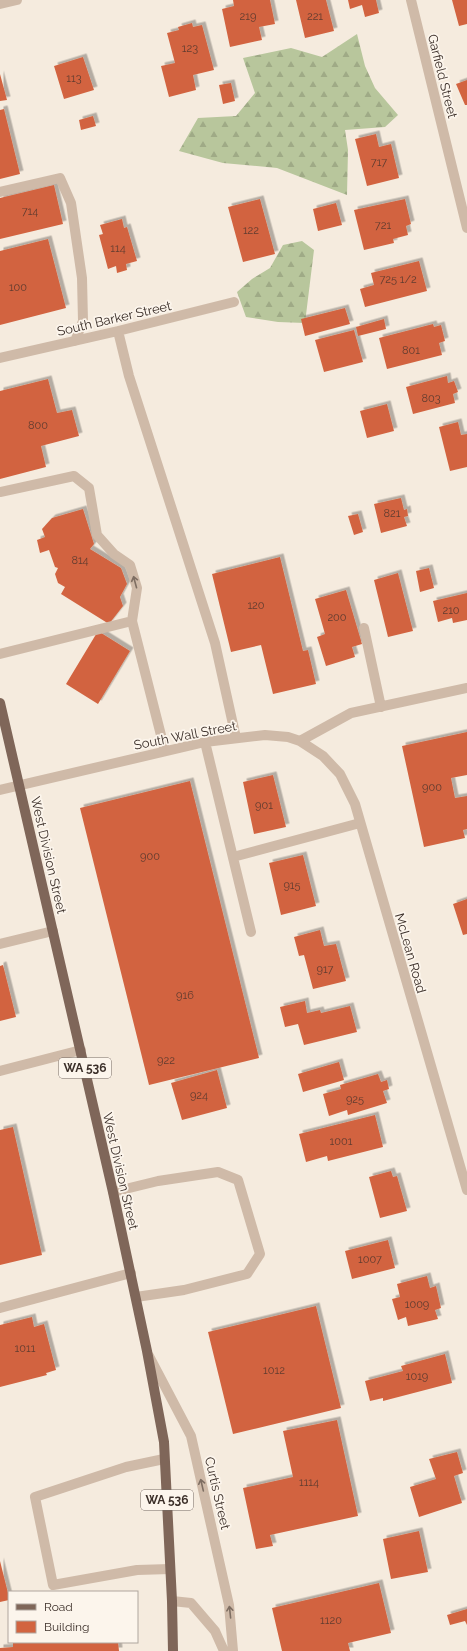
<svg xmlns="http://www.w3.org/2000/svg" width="467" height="1651" font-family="Raleway,sans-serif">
	<defs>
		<pattern id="forest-firs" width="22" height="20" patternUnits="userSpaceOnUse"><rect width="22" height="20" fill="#b8c69c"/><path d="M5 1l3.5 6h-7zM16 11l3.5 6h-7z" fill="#9faa86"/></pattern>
		<filter id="shadow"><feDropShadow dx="3.5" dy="-3.5" stdDeviation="0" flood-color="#0004"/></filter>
	</defs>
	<rect width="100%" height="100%" fill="#f5ebde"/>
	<path fill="url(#forest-firs)" d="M357 34 365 66 375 88 398 115 385 127 345 130 348 150 347 195 277 168 223 163 179 151 198 118 236 116 255 93 243 58 291 48 322 57Z
		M302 241 314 250 305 323 278 322 246 317 237 292 252 279 270 268 283 245Z"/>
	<path fill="#d26440" filter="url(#shadow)" d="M233 0H270L275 24 259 27 262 40 230 47 222 9 234 6Z
		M296 0H326L334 31 305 38Z
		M348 0H376L379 13 365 17 362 5 350 9Z
		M452 0H467V24L459 26Z
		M192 23 193 27 202 25 214 70 193 75 196 90 169 97 161 66 175 63 167 33 179 30 178 27Z
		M83 57 94 90 64 99 54 66Z
		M0 74 7 100 0 101Z
		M467 80V105H465L456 84Z
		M231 83 235 101 223 104 219 85Z
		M4 109 20 174 0 179V110Z
		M93 116 96 126 81 130 79 120Z
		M376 134 379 147 391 144 399 178 367 186 355 139Z
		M54 185 63 224 0 239V198Z
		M260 199 275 254 243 262 228 207Z
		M405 199 411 224 406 226 408 235 393 239 394 243 364 250 354 210Z
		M336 203 342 225 318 231 313 209Z
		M122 219 124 228 127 227 137 261 126 264 127 270 117 273 116 266 108 269 99 235 103 234 100 225Z
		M48 239 66 308 0 325V251Z
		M419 261 427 291 365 307 360 289 374 285 371 273Z
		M345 308 350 324 305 336 301 319Z
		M384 319 386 329 358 336 356 327Z
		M433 324 434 327 441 325 445 341 439 343 442 355 387 369 379 338Z
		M354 330 363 362 324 372 315 340Z
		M447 376 448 383 454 381 458 392 453 394 455 403 413 414 406 387Z
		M48 379 57 413 72 410 79 436 41 446 46 467 0 479V391Z
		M387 404 394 431 367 438 360 411Z
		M458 422 461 435 467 434V467L450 471 439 427Z
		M401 498 404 510 407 509 408 516 404 517 407 526 381 533 374 504Z
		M83 509 94 544 90 549 121 568 127 584 120 597 123 606 109 624 61 594 65 587 58 583 55 574 58 568 55 567 49 550 40 553 37 540 45 537 42 529 52 518Z
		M358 514 363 532 354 535 348 516Z
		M280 557 303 651 308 650 316 684 273 694 261 645 231 652 212 574Z
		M429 568 434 588 420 592 416 571Z
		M398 573 413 631 388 637 374 580Z
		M346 590 362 644 352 647 355 657 326 666 317 637 325 634 315 599Z
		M467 593V620L453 623 452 618 438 622 433 601Z
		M98 631 130 651 98 704 66 684Z
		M467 732V775L451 778 455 798 467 796V829L463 830 465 838 424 847 402 746Z
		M273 775 286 827 254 834 243 782Z
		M190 781 259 1058 149 1085 80 808Z
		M303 855 316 906 281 915 269 863Z
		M467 899V934L463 935 453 904Z
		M320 930 324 946 336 944 346 981 313 989 304 955 299 956 294 937Z
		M3 965 16 1017 0 1021V966Z
		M305 1001 307 1013 320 1010 321 1013 350 1006 357 1032 304 1045 298 1024 285 1027 280 1007Z
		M339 1062 344 1080 303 1092 298 1074Z
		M217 1070 227 1108 182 1120 171 1083Z
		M378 1074 381 1082 387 1080 389 1089 383 1091 387 1103 348 1115 347 1110 329 1116 323 1094 341 1089 340 1085Z
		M375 1115 383 1147 328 1161 327 1156 306 1162 299 1134Z
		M13 1127 42 1255 0 1265V1130Z
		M391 1171 393 1177 397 1176 407 1211 380 1218 369 1177Z
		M388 1240 395 1268 352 1279 345 1251Z
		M427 1276 430 1288 436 1286 441 1308 435 1310 438 1319 408 1326 406 1317 398 1320 392 1299 400 1297 397 1284Z
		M316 1306 341 1408 233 1434 208 1332Z
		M32 1317 34 1327 44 1324 56 1370 46 1373 47 1375 0 1387V1325Z
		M445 1354 452 1383 383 1401V1398L370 1401 365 1381 403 1371 401 1366Z
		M337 1420 358 1516 270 1535 273 1546 256 1549 243 1488 293 1477 283 1431Z
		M457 1452 463 1473 454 1476 462 1503 419 1517 410 1487 436 1479 429 1459Z
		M419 1531 428 1572 391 1579 383 1539Z
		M0 1561 9 1597V1600L0 1602Z
		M379 1583 391 1633 348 1643 350 1651H282L272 1608Z
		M467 1609V1625L465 1621 450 1625 447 1615Z
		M13 1642H118L119 1651H0V1648L13 1647Z"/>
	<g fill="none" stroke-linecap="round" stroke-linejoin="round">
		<path stroke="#cfbaa8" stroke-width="10" d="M411 0 467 228
			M0 4 17 0
			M0 192 60 178 71 203 82 278 83 321 75 341
			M118 331 129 376 215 643 236 738
			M0 358 118 331 234 302
			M0 492 74 476 89 488 97 535 114 554 130 565 137 588 132 621
			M364 628 381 707
			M0 654 132 621 165 751
			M300 741 351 713 467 688
			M205 742 251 932
			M0 790 205 742 265 735 288 737 300 741 323 756 340 774 355 804 467 1190
			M233 857 360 823
			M0 944 53 931
			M0 1071 81 1050
			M113 1192 158 1181 218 1172 238 1180 260 1254 247 1274 184 1290 136 1297
			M0 1308 131 1273
			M149 1356 191 1436 229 1605 233 1651
			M164 1459 126 1467 35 1497 53 1585 137 1570 170 1569
			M172 1601 191 1603 215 1631 224 1651"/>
		<path stroke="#7f6659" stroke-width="10" d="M0 703 113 1192 147 1351 164 1442 172 1601 173 1651"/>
	</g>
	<defs><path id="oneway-shaft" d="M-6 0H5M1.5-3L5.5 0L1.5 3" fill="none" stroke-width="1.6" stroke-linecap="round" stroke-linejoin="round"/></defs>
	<g stroke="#7e6e62">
		<use href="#oneway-shaft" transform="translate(135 582) rotate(-105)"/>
		<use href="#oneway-shaft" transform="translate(202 1485) rotate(-103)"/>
		<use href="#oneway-shaft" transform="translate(230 1612) rotate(-96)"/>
	</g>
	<g text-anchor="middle" stroke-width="3.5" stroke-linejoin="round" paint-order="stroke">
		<g font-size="11" fill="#613c2f">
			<text x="248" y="20">219</text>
			<text x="315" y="20">221</text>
			<text x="190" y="52">123</text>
			<text x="74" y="82">113</text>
			<text x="379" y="166">717</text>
			<text x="30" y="215">714</text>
			<text x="383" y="229">721</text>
			<text x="251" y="234">122</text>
			<text x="118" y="252">114</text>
			<text x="398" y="283">725 1/2</text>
			<text x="18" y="291">100</text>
			<text x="411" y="354">801</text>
			<text x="431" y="402">803</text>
			<text x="38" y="429">800</text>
			<text x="392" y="517">821</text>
			<text x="80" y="564">814</text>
			<text x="256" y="609">120</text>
			<text x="451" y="614">210</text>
			<text x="337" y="621">200</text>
			<text x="432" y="791">900</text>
			<text x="264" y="809">901</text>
			<text x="150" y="860">900</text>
			<text x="292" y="889">915</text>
			<text x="325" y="973">917</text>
			<text x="185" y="999">916</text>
			<text x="166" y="1064">922</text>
			<text x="199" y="1099">924</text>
			<text x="355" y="1103">925</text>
			<text x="341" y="1145">1001</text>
			<text x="370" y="1263">1007</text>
			<text x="417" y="1308">1009</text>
			<text x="25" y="1352">1011</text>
			<text x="274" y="1374">1012</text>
			<text x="417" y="1380">1019</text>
			<text x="309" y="1486">1114</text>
			<text x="331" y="1624">1120</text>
		</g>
		<g fill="#fcf5ec" stroke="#756a64" stroke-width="1">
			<rect x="59" y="1058" width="52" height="20" rx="3"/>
			<rect x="141" y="1490" width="52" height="20" rx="3"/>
		</g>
		<g font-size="12" font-weight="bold" fill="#3b2f29">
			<text x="85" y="1072">WA 536</text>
			<text x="167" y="1504">WA 536</text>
		</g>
		<g font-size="13" fill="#3b2f29" stroke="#fcf5ec">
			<text transform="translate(443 76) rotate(76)" y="5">Garfield Street</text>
			<text transform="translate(114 318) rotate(-13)" y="5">South Barker Street</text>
			<text transform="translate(185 735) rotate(-11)" y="5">South Wall Street</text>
			<text transform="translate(49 855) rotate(77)" y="5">West Division Street</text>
			<text transform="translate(411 953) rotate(74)" y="5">McLean Road</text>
			<text transform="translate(121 1171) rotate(77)" y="5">West Division Street</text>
			<text transform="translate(218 1493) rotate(77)" y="5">Curtis Street</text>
		</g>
	</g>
	<rect x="8" y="1591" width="130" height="52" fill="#fcf5ec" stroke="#afa69e"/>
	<rect x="16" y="1604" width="20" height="6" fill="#7f6659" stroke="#afa69e"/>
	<text x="44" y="1611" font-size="12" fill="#3b2f29">Road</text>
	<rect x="16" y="1621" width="20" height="12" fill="#d26440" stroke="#afa69e"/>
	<text x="44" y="1631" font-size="12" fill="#3b2f29">Building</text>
</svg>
